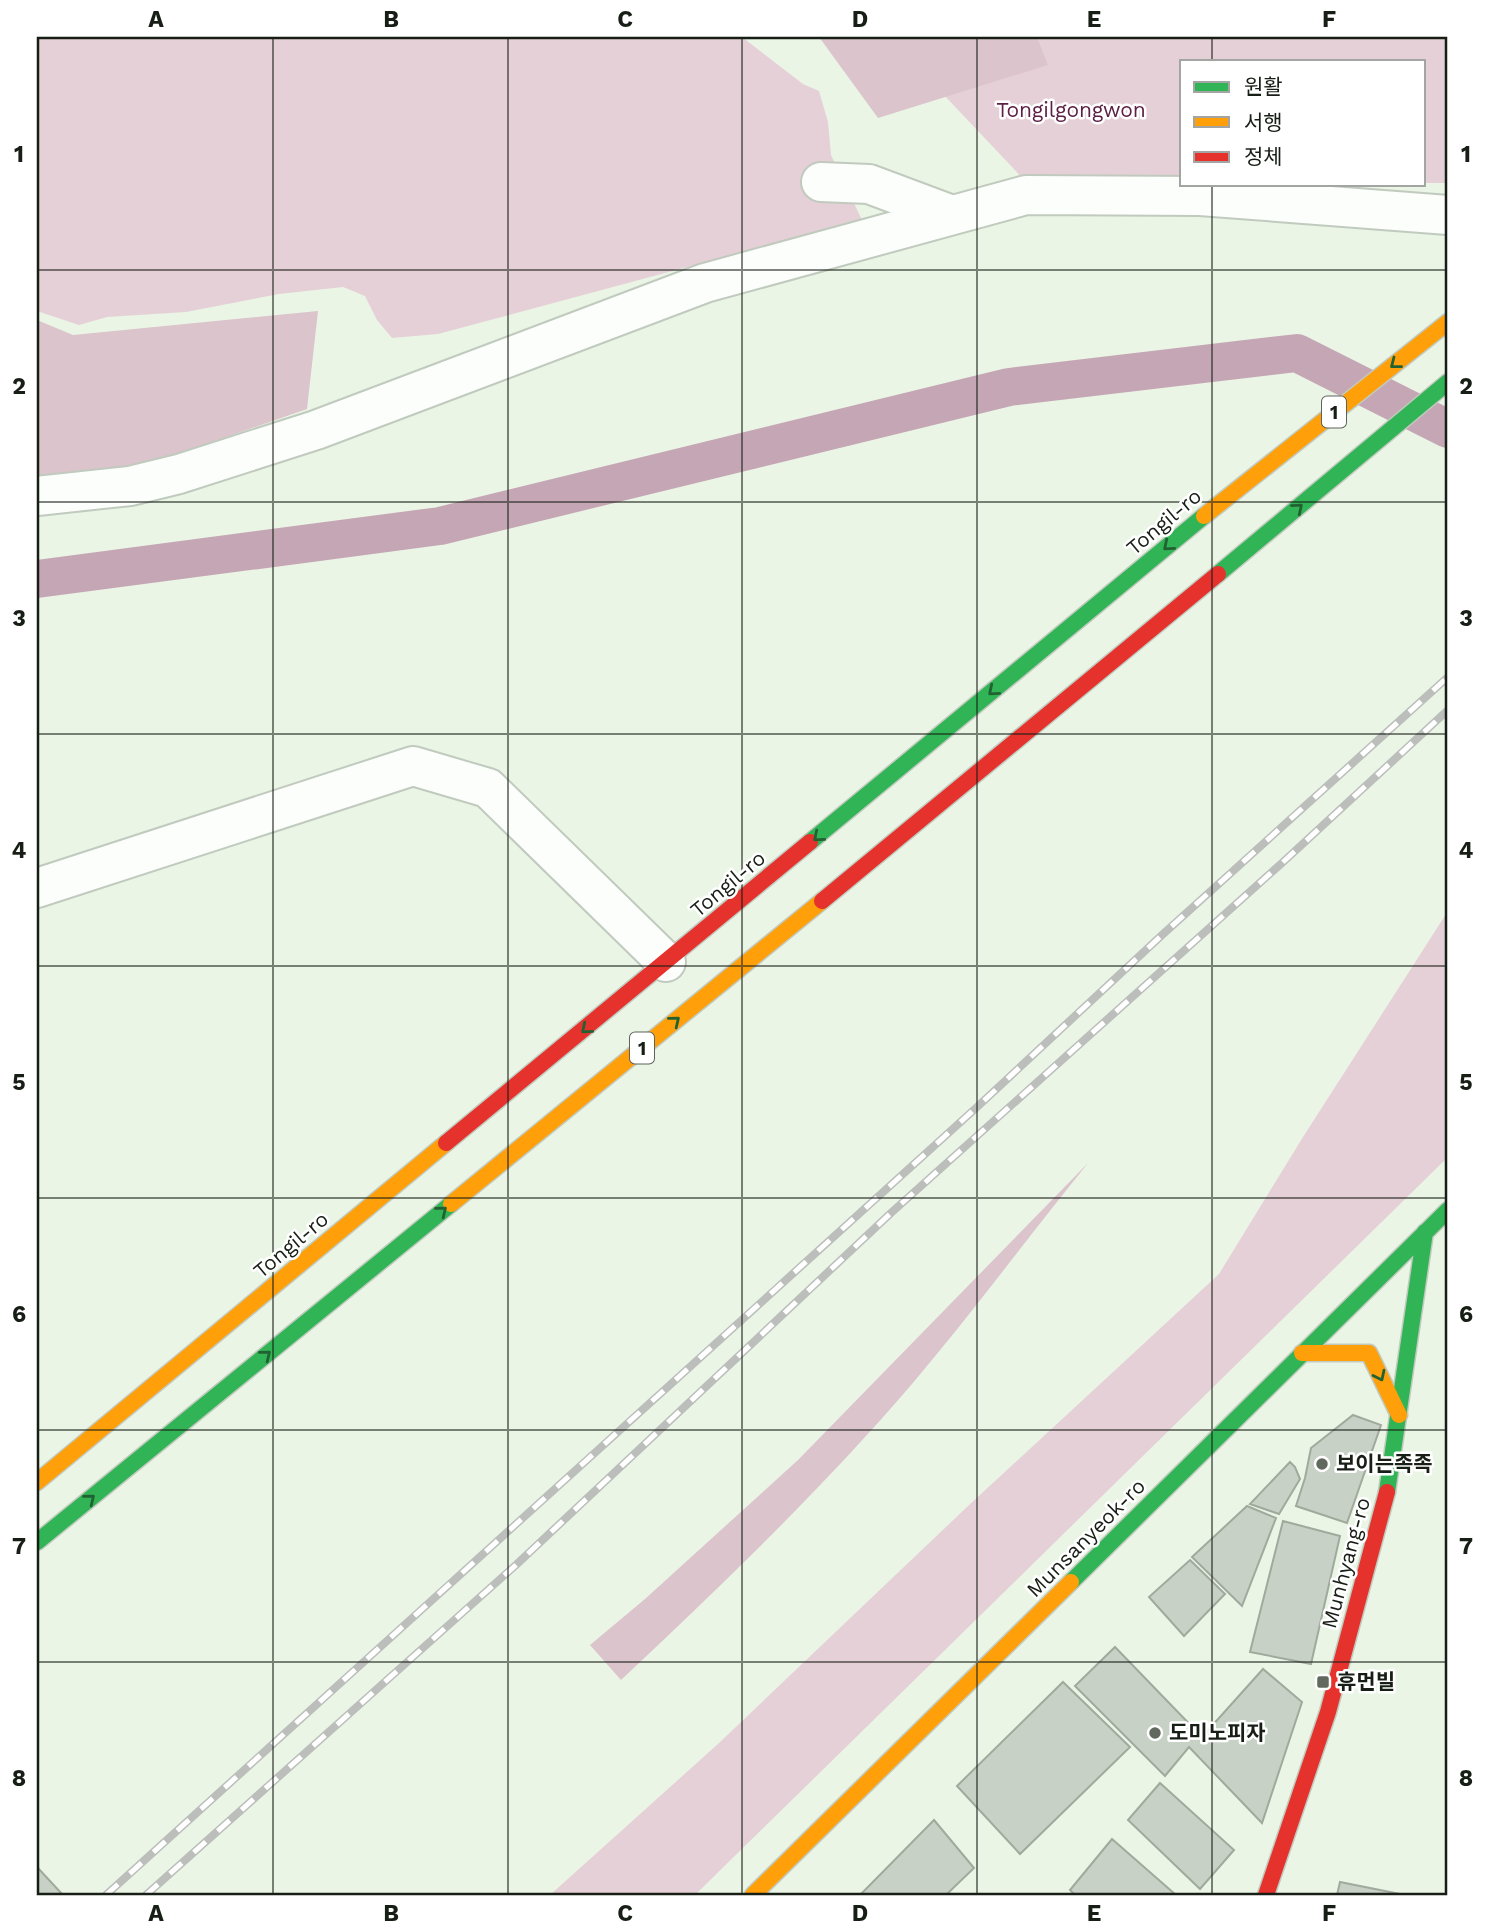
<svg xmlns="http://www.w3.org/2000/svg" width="1485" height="1932" font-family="'Work Sans','Noto Sans KR',sans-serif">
	<rect width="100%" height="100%" fill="#eaf5e6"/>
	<path fill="#e6d0d7" d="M37 37H742L803 84 819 91 828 122 831 155 862 220 438 334 392 338 377 320 365 296 343 287 279 294 186 312 107 317 79 325 37 311Z
		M889 37H1448V183H1424V61H1182V184L1029 185Z
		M1448 911V1157L695 1895H550L719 1743 968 1506 1219 1274 1303 1137Z"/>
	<path fill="#dbc4cc" d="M819 37H1037L1048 65 878 118Z
		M318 311 307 409 88 485 37 484V320L73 335Z
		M1088 1163C1029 1236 973 1312 912 1384 822 1489 722 1585 621 1680L590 1645 645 1599 798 1460Z"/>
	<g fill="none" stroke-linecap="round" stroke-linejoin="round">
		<path stroke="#c5a6b4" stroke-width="38" d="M37 579 440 526 1009 387 1297 353 1448 429"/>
	</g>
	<path fill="#c8d1c6" stroke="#a1a99d" stroke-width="2" d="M1353 1415 1381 1425 1347 1523 1296 1506 1305 1478 1311 1448Z
		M1290 1462 1295 1467 1300 1479 1279 1514 1250 1504Z
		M1247 1506 1276 1518 1242 1606 1192 1557Z
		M1283 1521 1340 1536 1311 1664 1250 1652Z
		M1190 1560 1225 1594 1184 1636 1149 1597Z
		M1115 1647 1202 1737 1263 1669 1302 1702 1262 1823 1189 1747 1165 1776 1075 1686Z
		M1063 1682 1130 1747 1020 1854 957 1786Z
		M1160 1783 1234 1850 1200 1889 1128 1820Z
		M934 1820 974 1868 946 1895H860Z
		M1112 1839 1176 1895H1075L1070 1890Z
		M37 1867 63 1895H37Z
		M1340 1882 1405 1895H1337Z"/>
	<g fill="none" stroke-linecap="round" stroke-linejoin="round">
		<g stroke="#c1cabe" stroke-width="42">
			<path id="street" d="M821 182 869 184 952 215
				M37 496 130 486 179 474 316 430 705 283 1026 195 1200 196 1448 215
				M37 888 413 766 488 788 666 962"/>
		</g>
		<g stroke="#c1cabe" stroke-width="19">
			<path id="fast" d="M1218 574 1448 382
				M810 842 1204 516
				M1387 1492 1425 1232
				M37 1542 451 1204
				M1071 1582 1448 1210"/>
		</g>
		<g stroke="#c1cabe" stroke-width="19">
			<path id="slow" d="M1204 516 1448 322
				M451 1204 822 901
				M1302 1353H1369L1399 1415
				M37 1482 446 1143
				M753 1895 1071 1582"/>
		</g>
		<g stroke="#c1cabe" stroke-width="19">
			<path id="jam" d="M822 901 1218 574
				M446 1143 810 842
				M1266 1895 1328 1712 1387 1492"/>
		</g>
		<use href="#street" stroke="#fcfefb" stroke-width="38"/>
		<use href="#fast" stroke="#30b455" stroke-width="16"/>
		<use href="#slow" stroke="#ff9f0a" stroke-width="16"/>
		<use href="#jam" stroke="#e5322d" stroke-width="16"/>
		<g stroke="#bbbebb" stroke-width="8">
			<path id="rail" d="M106 1895 976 1108 1162 935 1448 677
				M146 1895 517 1564 892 1212 1282 863 1448 710"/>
		</g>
		<use href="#rail" stroke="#fff" stroke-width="5" stroke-dasharray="16" stroke-linecap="butt"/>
	</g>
	<defs><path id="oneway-chevron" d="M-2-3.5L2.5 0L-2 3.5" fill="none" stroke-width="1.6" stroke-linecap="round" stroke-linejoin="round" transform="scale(1.75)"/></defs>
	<g stroke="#226232">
		<use href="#oneway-chevron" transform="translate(1395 364) rotate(142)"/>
		<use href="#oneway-chevron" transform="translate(1298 508) rotate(-40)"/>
		<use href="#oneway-chevron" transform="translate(1168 546) rotate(140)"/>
		<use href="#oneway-chevron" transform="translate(993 691) rotate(140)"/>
		<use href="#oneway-chevron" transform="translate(818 837) rotate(140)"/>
		<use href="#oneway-chevron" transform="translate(675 1021) rotate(-39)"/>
		<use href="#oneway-chevron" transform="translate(586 1029) rotate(140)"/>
		<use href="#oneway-chevron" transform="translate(442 1211) rotate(-39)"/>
		<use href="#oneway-chevron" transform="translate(266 1355) rotate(-39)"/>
		<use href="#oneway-chevron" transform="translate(1380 1376) rotate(64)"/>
		<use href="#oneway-chevron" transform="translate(90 1499) rotate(-39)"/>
	</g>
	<path fill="none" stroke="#171e15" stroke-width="2" stroke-opacity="0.55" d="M273 37V1895M508 37V1895M742 37V1895M977 37V1895M1212 37V61M1212 184V1895M37 270H1448M37 502H1448M37 734H1448M37 966H1448M37 1198H1448M37 1430H1448M37 1662H1448"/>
	<g fill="#61695e" stroke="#fff" stroke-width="2.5">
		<circle cx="1322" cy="1464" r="7"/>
		<rect x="1316" y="1675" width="14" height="14" rx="3.5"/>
		<circle cx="1155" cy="1733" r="7"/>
	</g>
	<g text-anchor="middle" stroke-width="5" stroke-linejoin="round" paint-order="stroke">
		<g fill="#fff" stroke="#5d625b" stroke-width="2">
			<rect x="1322" y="396.5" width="24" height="31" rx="5"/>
			<rect x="630" y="1032.5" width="24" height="31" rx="5"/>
		</g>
		<g font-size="19" font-weight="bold" fill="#171e15">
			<text x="1334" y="419">1</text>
			<text x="642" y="1055">1</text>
		</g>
		<g font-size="21" fill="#5c2045" stroke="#fff">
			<text x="1071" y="117">Tongilgongwon</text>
		</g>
		<g font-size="21" fill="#171e15" stroke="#fff">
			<text transform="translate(1164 522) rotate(-40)" y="7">Tongil-ro</text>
			<text transform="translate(728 884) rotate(-40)" y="7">Tongil-ro</text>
			<text transform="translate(291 1245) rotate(-40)" y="7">Tongil-ro</text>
			<text transform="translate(1086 1538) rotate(-45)" y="7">Munsanyeok-ro</text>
			<text transform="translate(1346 1563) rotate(-75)" y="7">Munhyang-ro</text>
		</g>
		<g font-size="21" font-weight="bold" fill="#171e15" stroke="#fff" text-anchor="start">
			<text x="1336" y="1471">보이는족족</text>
			<text x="1337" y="1689">휴먼빌</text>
			<text x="1169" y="1740">도미노피자</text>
		</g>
	</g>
	<rect width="1485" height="1932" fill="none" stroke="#ffffff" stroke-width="77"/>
	<rect x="1180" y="60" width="245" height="126" fill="#ffffff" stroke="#a2a5a1" stroke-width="2"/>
	<rect x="1194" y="82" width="35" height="10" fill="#30b455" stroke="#a2a5a1" stroke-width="2"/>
	<text x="1244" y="94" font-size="21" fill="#171e15">원활</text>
	<rect x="1194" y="117" width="35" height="10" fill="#ff9f0a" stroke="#a2a5a1" stroke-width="2"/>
	<text x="1244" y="130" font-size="21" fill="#171e15">서행</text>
	<rect x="1194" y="152" width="35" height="10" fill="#e5322d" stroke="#a2a5a1" stroke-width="2"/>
	<text x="1244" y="164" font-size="21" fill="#171e15">정체</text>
	<rect x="38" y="38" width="1408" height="1856" fill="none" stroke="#171e15" stroke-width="2.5"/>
	<g font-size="23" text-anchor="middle" font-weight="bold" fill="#171e15">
		<text x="156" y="27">A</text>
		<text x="391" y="27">B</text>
		<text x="625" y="27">C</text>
		<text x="860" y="27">D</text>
		<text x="1094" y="27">E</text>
		<text x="1329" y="27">F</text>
		<text x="19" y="162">1</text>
		<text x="1466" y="162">1</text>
		<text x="19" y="394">2</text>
		<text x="1466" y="394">2</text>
		<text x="19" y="626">3</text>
		<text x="1466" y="626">3</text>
		<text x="19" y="858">4</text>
		<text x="1466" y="858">4</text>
		<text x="19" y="1090">5</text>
		<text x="1466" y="1090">5</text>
		<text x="19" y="1322">6</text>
		<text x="1466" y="1322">6</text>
		<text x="19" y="1554">7</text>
		<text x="1466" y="1554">7</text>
		<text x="19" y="1786">8</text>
		<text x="1466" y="1786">8</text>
		<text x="156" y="1921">A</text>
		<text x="391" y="1921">B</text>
		<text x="625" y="1921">C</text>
		<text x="860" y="1921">D</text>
		<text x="1094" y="1921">E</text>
		<text x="1329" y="1921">F</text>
	</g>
</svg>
